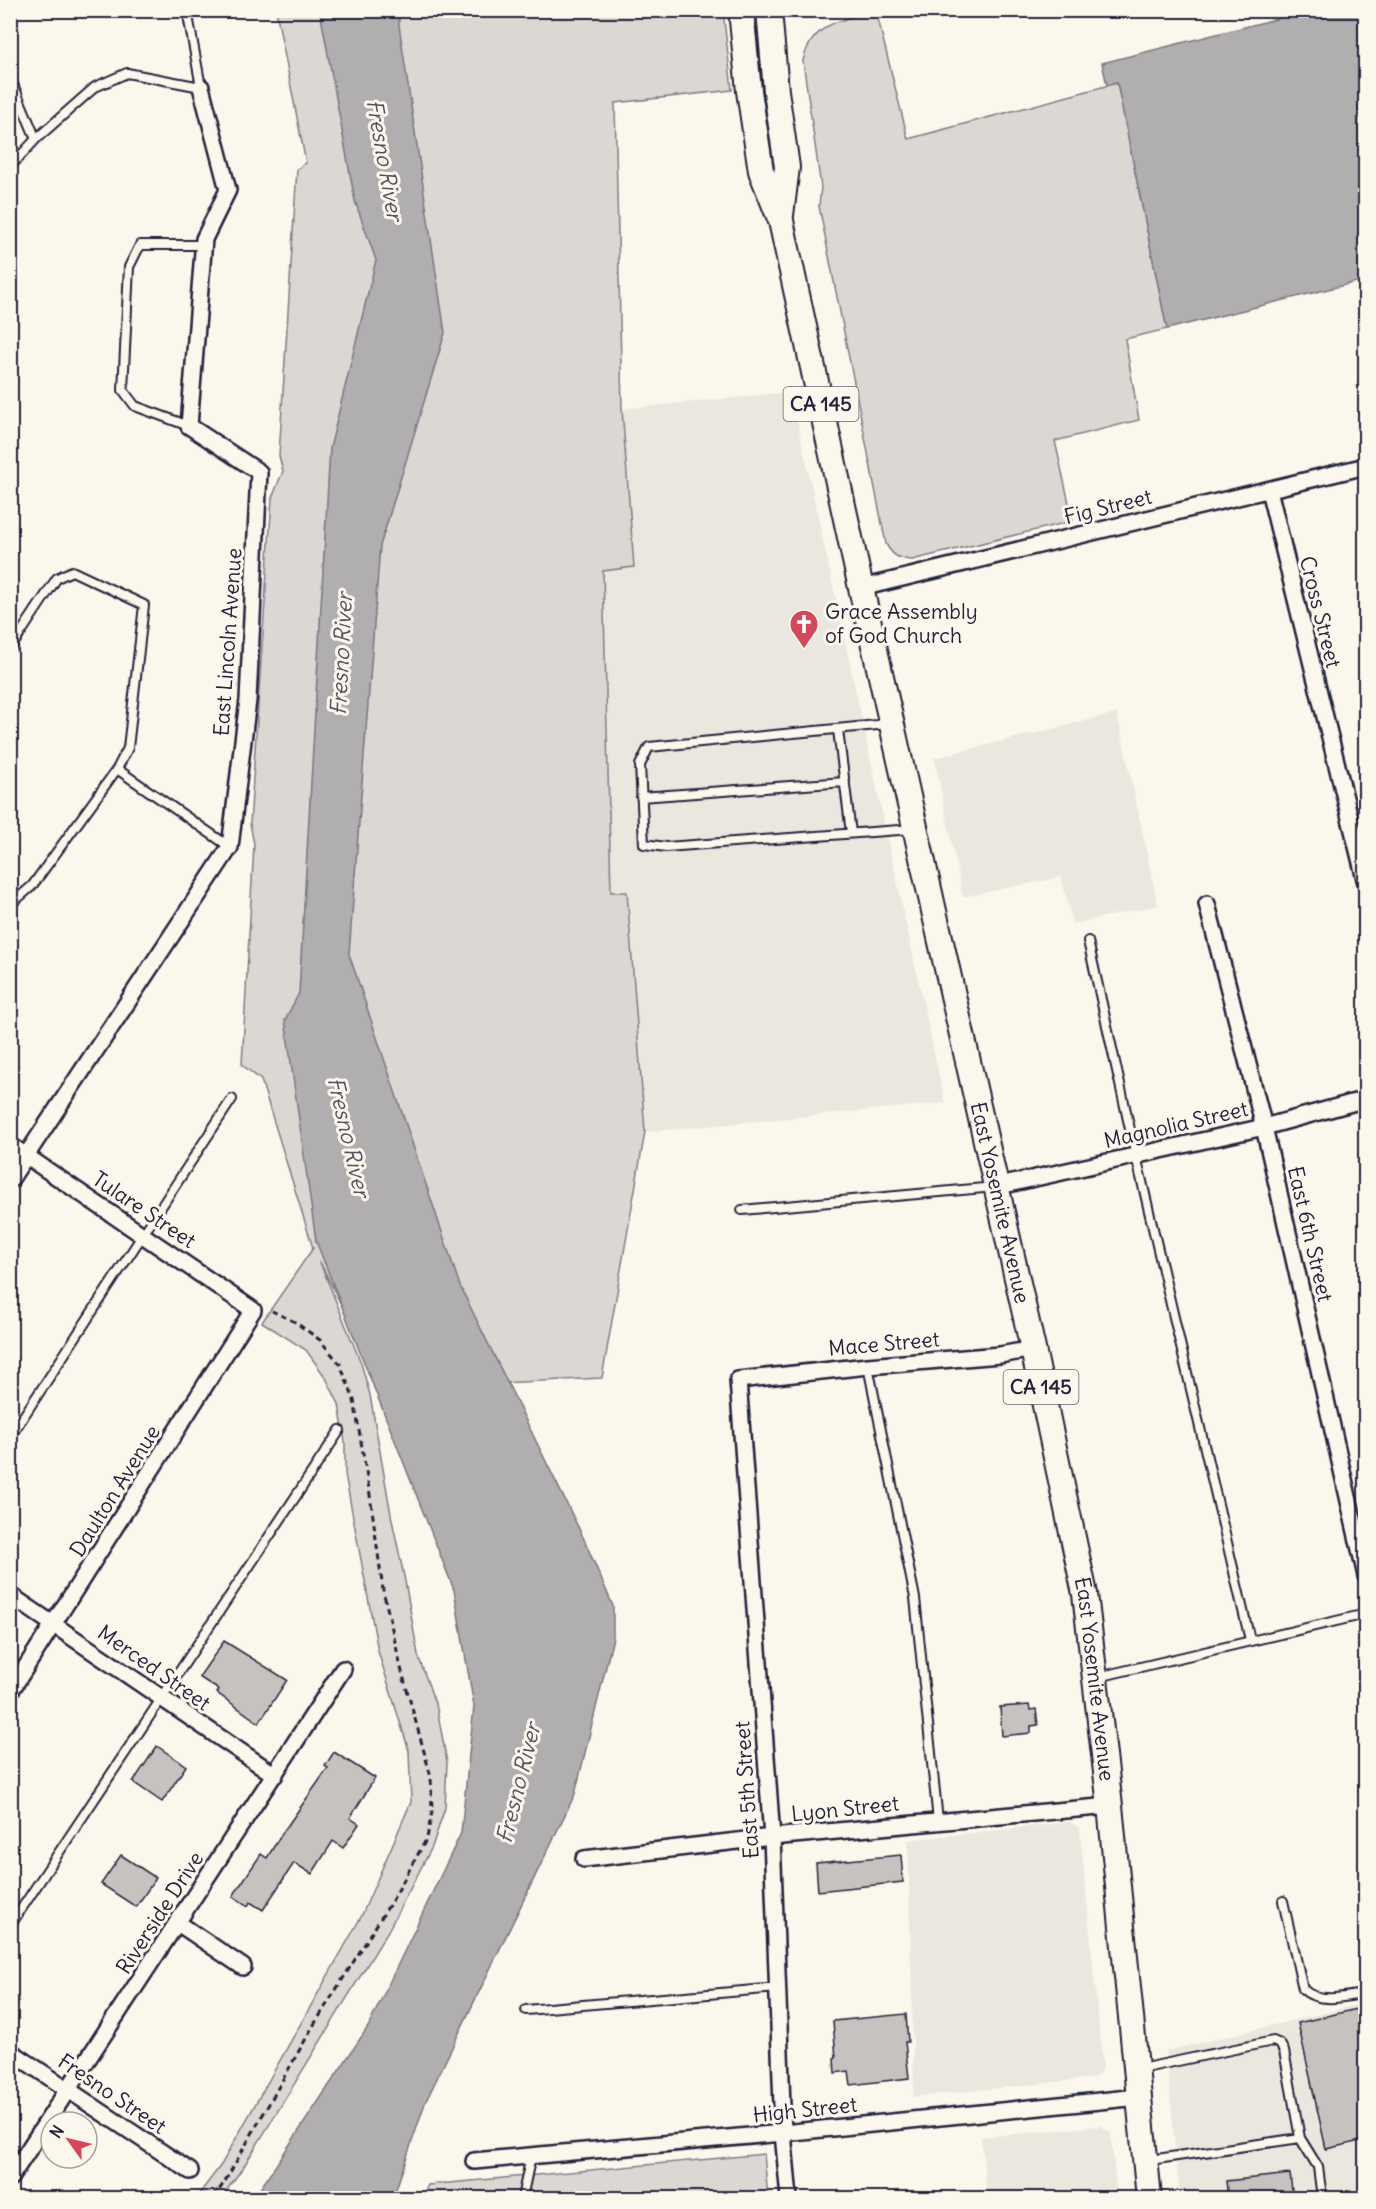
<svg xmlns="http://www.w3.org/2000/svg" width="1376" height="2209" font-family="Delius,sans-serif">
	<rect width="100%" height="100%" fill="#fbf7ec"/>
	<filter id="ink" filterUnits="userSpaceOnUse"><feTurbulence type="fractalNoise" baseFrequency=".0167" numOctaves="2"/><feDisplacementMap in="SourceGraphic" scale="12" xChannelSelector="R" yChannelSelector="G"/><feConvolveMatrix kernelMatrix="1 2 1 2 8 2 1 2 1" color-interpolation-filters="sRGB"/></filter>
	<g filter="url(#ink)">
		<path fill="#ebe7df" d="M791 392 945 1103 645 1132 627 892 611 893 603 571 634 567 622 409Z
			M1117 713 1158 905 1073 924 1061 877 963 897 934 758Z
			M1070 1822 1080 1829 1103 2068 1095 2078 914 2097 908 1840Z
			M1365 2003V2198H1180L1166 2051Z
			M1101 2126 1111 2133 1117 2198H987L981 2137Z"/>
		<path fill="#dbd8d3" stroke="#7e7d87" stroke-width="1.5" d="M276 11H723L732 90 615 103 622 409 634 567 603 571 611 892H627L645 1132 602 1378 383 1389 319 1260 361 1363 370 1395 392 1520 405 1581 418 1655 437 1709 447 1762 445 1808 432 1847 388 1931 244 2166 221 2198H196L221 2165 361 1917 411 1802 409 1751 378 1651 345 1474V1442L339 1404 326 1378 306 1350 262 1322 313 1248 261 1080 242 1065 254 844 250 824 272 498 283 471 279 456 297 169 306 163Z
			M876 11 908 139 1117 83 1167 329 1125 339 1139 420 1055 441 1073 521 912 560C898 559 893 556 886 544L819 206 821 187 803 61C812 22 843 20 876 11Z
			M764 2154 768 2198H421L428 2185Z"/>
		<path fill="#b1aeb0" stroke="#787681" stroke-width="1.5" d="M320 11H399V25L445 333 380 546 349 954 460 1286 583 1537 613 1606V1638L575 1794 425 2103 393 2198H254L368 2027 461 1833 474 1706 454 1590 316 1241 285 1020 299 993 330 448 376 260 355 201Z
			M1308 11H1365V280L1167 329 1117 83 1107 85 1102 63Z"/>
		<path fill="#c6c2c0" stroke="#22223b" stroke-width="1.5" d="M224 1641 287 1680 259 1723 217 1693 219 1690 199 1677Z
			M1029 1705 1030 1710 1036 1709 1038 1725 1031 1726V1733L1002 1736 1000 1707Z
			M157 1746 186 1766 162 1802 133 1782Z
			M334 1752 375 1778 350 1818 359 1824 343 1848 333 1841 312 1874 294 1863 263 1910 250 1902 248 1906 233 1896 261 1854 267 1858 281 1835 328 1768 325 1766Z
			M121 1855 156 1878 136 1907 101 1884Z
			M901 1855 903 1882 818 1891 816 1863Z
			M1365 2007V2140L1326 2149 1298 2023Z
			M906 2014 908 2042H905L909 2078 851 2085 849 2071 835 2073 834 2059 836 2058 833 2021Z
			M1290 2174 1293 2199H1228L1226 2181Z"/>
		<g fill="none" stroke-linecap="round" stroke-linejoin="round">
			<g stroke="#22223b" stroke-width="12">
				<path id="service" d="M10 77 36 139 10 167
					M36 139 95 87 127 73 201 87 187 10
					M189 426 135 406 123 390 129 267 140 245H204
					M10 649 57 578 72 571 144 605 128 748 117 769 32 886 10 905
					M888 724 649 747 640 765 644 844 666 847 913 829
					M838 730 851 833
					M117 769 230 847
					M641 797 845 782
					M1088 941 1136 1156 1250 1640
					M742 1210 995 1187
					M868 1366 915 1598 938 1821
					M10 1437 232 1099
					M1098 1677 1366 1614
					M1283 1901 1303 1989C1317 2004 1347 1997 1366 1993
					M10 1926 340 1430
					M526 2010 777 1988
					M1140 2069 1273 2041 1280 2044 1284 2051 1300 2138 1150 2160
					M1300 2138 1318 2167 1322 2198
					M522 2198 531 2156"/>
			</g>
			<g stroke="#22223b" stroke-width="20">
				<path id="minor" d="M1269 490 1366 883
					M861 588 1366 466
					M1207 904 1264 1127 1366 1576
					M10 1145 253 1310 10 1692
					M10 1180 230 847 248 700 259 472 189 426 204 239 228 190 201 87
					M995 1187 1264 1127 1366 1099
					M10 1595 275 1775
					M584 1859 772 1837 1110 1806
					M178 1923 243 1967
					M10 2051 190 2171
					M474 2161 783 2133 1139 2097
					M10 2178 343 1669
					M789 2198 783 2133 772 1837 738 1380 868 1366 1000 1355 1033 1349"/>
			</g>
			<g stroke="#22223b" stroke-width="28">
				<g id="primary">
					<path id="s1" d="M741 10 749 91 761 171 781 221 861 588 1033 1349 1085 1594 1110 1806 1149 2198"/>
					<path d="M769 10 776 91 787 167 781 215"/>
				</g>
			</g>
			<path stroke="#22223b" stroke-width="3" stroke-dasharray="6 4.5" stroke-linecap="butt" d="M213 2198 224 2183 312 2028 396 1894 427 1838 432 1811 431 1777 401 1668 383 1590 370 1495 354 1400 340 1364 320 1340 295 1322 272 1311"/>
			<use href="#service" stroke="#fbf7ec" stroke-width="8"/>
			<use href="#minor" stroke="#fbf7ec" stroke-width="15"/>
			<use href="#primary" stroke="#fbf7ec" stroke-width="24"/>
		</g>
	</g>
	<defs>
		<g id="church-pin" transform="scale(1.5)"><path d="M0 17L-7.5 6A9.5 9.5 0 1 1 7.5 6Z" fill="#d1495b" stroke="#fbf7ec"/><path d="M-1.2-6h2.4v3.5h3.3v2.4h-3.3V6h-2.4V-.1h-3.3v-2.4h3.3Z" fill="#fff"/></g>
	</defs>
	<g fill-rule="evenodd">
		<use href="#church-pin" x="804" y="624"/>
	</g>
	<g text-anchor="middle" stroke-width="6" stroke-linejoin="round" paint-order="stroke">
		<g fill="#fbf7ec" stroke="#636270" stroke-width="1.5">
			<rect x="783.5" y="387" width="75" height="34" rx="4.5"/>
			<rect x="1003.5" y="1370" width="75" height="34" rx="4.5"/>
		</g>
		<g font-size="20" font-weight="bold" fill="#22223b">
			<text x="821" y="411">CA 145</text>
			<text x="1041" y="1394">CA 145</text>
		</g>
		<g font-size="21" fill="#22223b" stroke="#fbf7ec">
			<text transform="translate(1108 507) rotate(-14)" y="7">Fig Street</text>
			<text transform="translate(1320 612) rotate(76)" y="7">Cross Street</text>
			<text transform="translate(228 642) rotate(-86)" y="7">East Lincoln Avenue</text>
			<text transform="translate(1176 1125) rotate(-13)" y="7">Magnolia Street</text>
			<text dy="7" stroke="none"><textPath href="#s1" startOffset="1222">East Yosemite Avenue</textPath></text>
			<text transform="translate(144 1210) rotate(34)" y="7">Tulare Street</text>
			<text transform="translate(1310 1234) rotate(77)" y="7">East 6th Street</text>
			<text transform="translate(884 1344) rotate(-5)" y="7">Mace Street</text>
			<text transform="translate(115 1491) rotate(-58)" y="7">Daulton Avenue</text>
			<text transform="translate(154 1668) rotate(35)" y="7">Merced Street</text>
			<text dy="7" stroke="none"><textPath href="#s1" startOffset="1708">East Yosemite Avenue</textPath></text>
			<text transform="translate(747 1790) rotate(-94)" y="7">East 5th Street</text>
			<text transform="translate(845 1809) rotate(-6)" y="7">Lyon Street</text>
			<text transform="translate(160 1913) rotate(-57)" y="7">Riverside Drive</text>
			<text transform="translate(112 2094) rotate(34)" y="7">Fresno Street</text>
			<text transform="translate(805 2110) rotate(-6)" y="7">High Street</text>
		</g>
		<g font-size="21" fill="#22223b" stroke="#fbf7ec" text-anchor="start">
			<text x="825" y="619">Grace Assembly<tspan x="825" dy="24">of God Church</tspan></text>
		</g>
		<g font-size="22" font-style="italic" fill="#545364" stroke="#fbf7ec">
			<text transform="translate(385 160) rotate(80)" y="8">Fresno River</text>
			<text transform="translate(341 654) rotate(-87)" y="8">Fresno River</text>
			<text transform="translate(349 1137) rotate(77)" y="8">Fresno River</text>
			<text transform="translate(518 1783) rotate(-76)" y="8">Fresno River</text>
		</g>
	</g>
	<rect width="1376" height="2209" fill="none" stroke="#fbf7ec" stroke-width="36"/>
	<rect x="18" y="18" width="1340" height="2173" fill="none" stroke="#22223b" stroke-width="2" filter="url(#ink)"/>
	<g transform="translate(69 2140) rotate(304)"><circle r="28" fill="#fbf7ec" stroke="#a4a2a5" stroke-width="1.5"/>
	<path d="M0-4.5L10 22L0 15L-10 22Z" fill="#d1495b"/>
	<text y="-9" font-size="16" font-weight="bold" text-anchor="middle" fill="#22223b">N</text>
	</g>
</svg>
